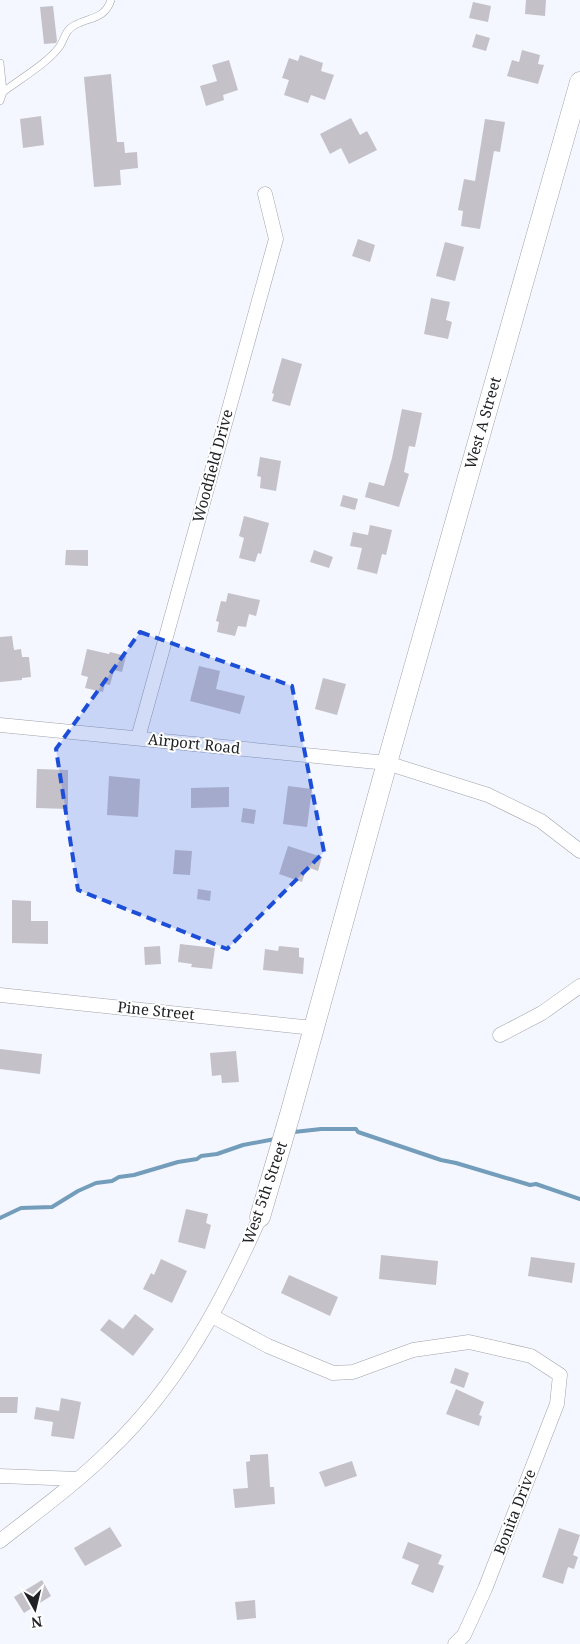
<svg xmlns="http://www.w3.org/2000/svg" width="580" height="1644" font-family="'Noto Serif',serif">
	<rect width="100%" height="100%" fill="#f4f7ff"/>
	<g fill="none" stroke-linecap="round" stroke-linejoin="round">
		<path stroke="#739dba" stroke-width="4" d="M291 1135 294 1132 321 1129H356L358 1132 441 1160 456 1163 530 1185 536 1184 580 1199
			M0 1218 21 1208 52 1207 78 1191 96 1183 112 1181 119 1177 134 1175 178 1162 197 1159 201 1156 217 1154 243 1145 275 1139"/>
	</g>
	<path fill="#c5c1c8" d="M526 0H546L545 16 525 14Z
		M473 2 491 6 488 22 469 18Z
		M53 6 57 41 56 43 44 44 40 7Z
		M476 34 490 38 486 51 472 47Z
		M522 50 540 55 538 64 544 65 538 84 507 76 512 60 519 62Z
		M300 55 323 63 321 71 334 75 325 100 311 95 308 103 284 95 289 80 282 78 289 58 298 61Z
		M229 60 238 90 223 95 224 100 206 106 200 86 217 81 212 65Z
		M111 74 117 142H124L125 153 137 152 138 168 120 170 121 185 94 187 84 77Z
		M41 116 44 145 23 148 20 119Z
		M351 118 360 135 367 131 377 150 349 164 341 148 330 154 320 134Z
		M485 119 505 122 500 152 494 151 480 229 461 226 463 211 458 210 464 179 475 181Z
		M358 239 375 245 370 262 352 256Z
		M445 242 464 247 455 281 436 276Z
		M431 298 450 302 446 320 452 322 448 339 424 334Z
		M282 358 302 364 290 406 272 401 274 394 272 393Z
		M402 409 422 413 415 447 409 446 404 472 409 474 399 507 365 497 369 482 384 486 392 458Z
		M260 457 281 461 276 491 260 488 261 477 257 476Z
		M343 495 358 499 355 510 340 506Z
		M244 516 269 523 261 554 258 553 255 562 239 558 244 538 239 536Z
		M370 525 392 530 386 555 382 554 377 574 357 569 362 548 350 546 353 532 368 535Z
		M66 550H88V566L65 565Z
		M314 550 333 557 329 568 310 562Z
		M228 593 260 600 256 616 249 614 246 627 238 626 235 636 217 632 219 622 216 621 221 601 226 602Z
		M12 636 14 650 21 649 22 657H29L31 677 22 678V680L0 682V637Z
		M87 649 109 654 110 652 126 656 122 672 114 670 110 685 105 684 103 692 85 688 88 677 81 675Z
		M199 666 220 671 216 689 245 696 240 714 190 701Z
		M323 678 346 684 337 715 315 709Z
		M37 769 68 770V809L36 808Z
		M109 776 140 779 138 817 107 815Z
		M288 786 312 789 307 827 283 824Z
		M229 787V807L191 808V788Z
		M243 808 256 810 254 824 241 822Z
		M288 846 322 857 318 871 307 867 302 882 279 874Z
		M175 850 192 851 190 875 173 874Z
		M198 889 211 891 210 901 197 899Z
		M12 900 31 901V921H48V944L12 943Z
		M180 944 215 948 212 969 191 967 192 964 178 962Z
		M160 946 161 964 145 965 144 947Z
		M279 946 299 948V957L304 958 303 974 263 970 265 949 278 951Z
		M0 1049 42 1054 40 1074 0 1069Z
		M236 1051 239 1082 222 1083 221 1075 212 1076 210 1053Z
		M186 1209 208 1214 206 1223 211 1225 205 1249 178 1242Z
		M381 1255 438 1261 436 1285 379 1279Z
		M531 1257 575 1263 572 1283 528 1276Z
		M161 1259 187 1271 172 1303 143 1289 151 1273 154 1275Z
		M289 1275 338 1297 330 1316 281 1293Z
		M135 1314 154 1329 133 1356 100 1330 109 1319 123 1329Z
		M455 1368 469 1373 464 1388 450 1383Z
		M456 1389 484 1402 479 1415 482 1416 479 1426 446 1414Z
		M0 1397H18L17 1413H0Z
		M61 1398 81 1402 74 1439 51 1436 53 1422 34 1419 36 1407 59 1411Z
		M268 1454 270 1487H274L275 1504 235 1508 233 1489 248 1488 246 1462 250 1461V1455Z
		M352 1461 357 1476 325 1487 319 1472Z
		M110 1527 122 1546 85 1566 74 1548Z
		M559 1528 580 1535 573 1555 578 1557 574 1569 568 1567 563 1584 542 1577Z
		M408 1542 442 1555 438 1564 444 1566 433 1593 411 1584 419 1565 402 1558Z
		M42 1580 51 1596 24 1613 14 1597Z
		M255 1600 256 1618 237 1620 235 1602Z"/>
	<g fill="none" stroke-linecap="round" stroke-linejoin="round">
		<g stroke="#a0a3aa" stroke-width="8">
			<path id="lane" d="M0 63 3 92 0 101
				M3 92C20 79 48 63 60 46 65 38 65 30 75 25 90 17 105 19 111 0"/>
		</g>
		<g stroke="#a0a3aa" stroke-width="15">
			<path id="street" d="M0 725 387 763 488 795 541 821 580 851
				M138 738 276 239 265 194
				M0 995 313 1028
				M500 1035 542 1013 580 986
				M212 1316 268 1346 333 1373 353 1372 413 1350 469 1342 531 1356 560 1375 557 1404 485 1589 464 1635 455 1644
				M0 1476 78 1479
				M0 1541C38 1511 77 1483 111 1449 178 1385 223 1301 260 1217"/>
		</g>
		<g stroke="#a0a3aa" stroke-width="21">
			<path id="secondary" d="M260 1217 291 1111 387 763 580 82"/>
		</g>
		<use href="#lane" stroke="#fff" stroke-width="7"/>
		<use href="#street" stroke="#fff" stroke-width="14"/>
		<use href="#secondary" stroke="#fff" stroke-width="20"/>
	</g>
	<path fill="#1d4ed8" fill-opacity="0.2" stroke="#1d4ed8" stroke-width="4" stroke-dasharray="10 6" stroke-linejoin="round" d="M140 632 292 686 324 852 227 949 78 890 56 749Z"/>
	<g text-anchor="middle" stroke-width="4" stroke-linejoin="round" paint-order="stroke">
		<g font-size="15" fill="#212225" stroke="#fff">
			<text transform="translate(483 423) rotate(-74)" y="5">West A Street</text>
			<text transform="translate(213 466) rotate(-75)" y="5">Woodfield Drive</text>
			<text transform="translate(194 744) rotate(6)" y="5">Airport Road</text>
			<text transform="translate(156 1011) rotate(6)" y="5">Pine Street</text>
			<text transform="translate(265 1193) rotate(-71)" y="5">West 5th Street</text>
			<text transform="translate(515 1512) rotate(-69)" y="5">Bonita Drive</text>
		</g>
	</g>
	<g transform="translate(35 1609) rotate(172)" stroke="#ffffff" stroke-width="4" paint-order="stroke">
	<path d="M0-4L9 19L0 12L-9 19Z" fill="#212225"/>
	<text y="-8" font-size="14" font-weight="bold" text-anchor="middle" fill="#212225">N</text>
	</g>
</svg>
